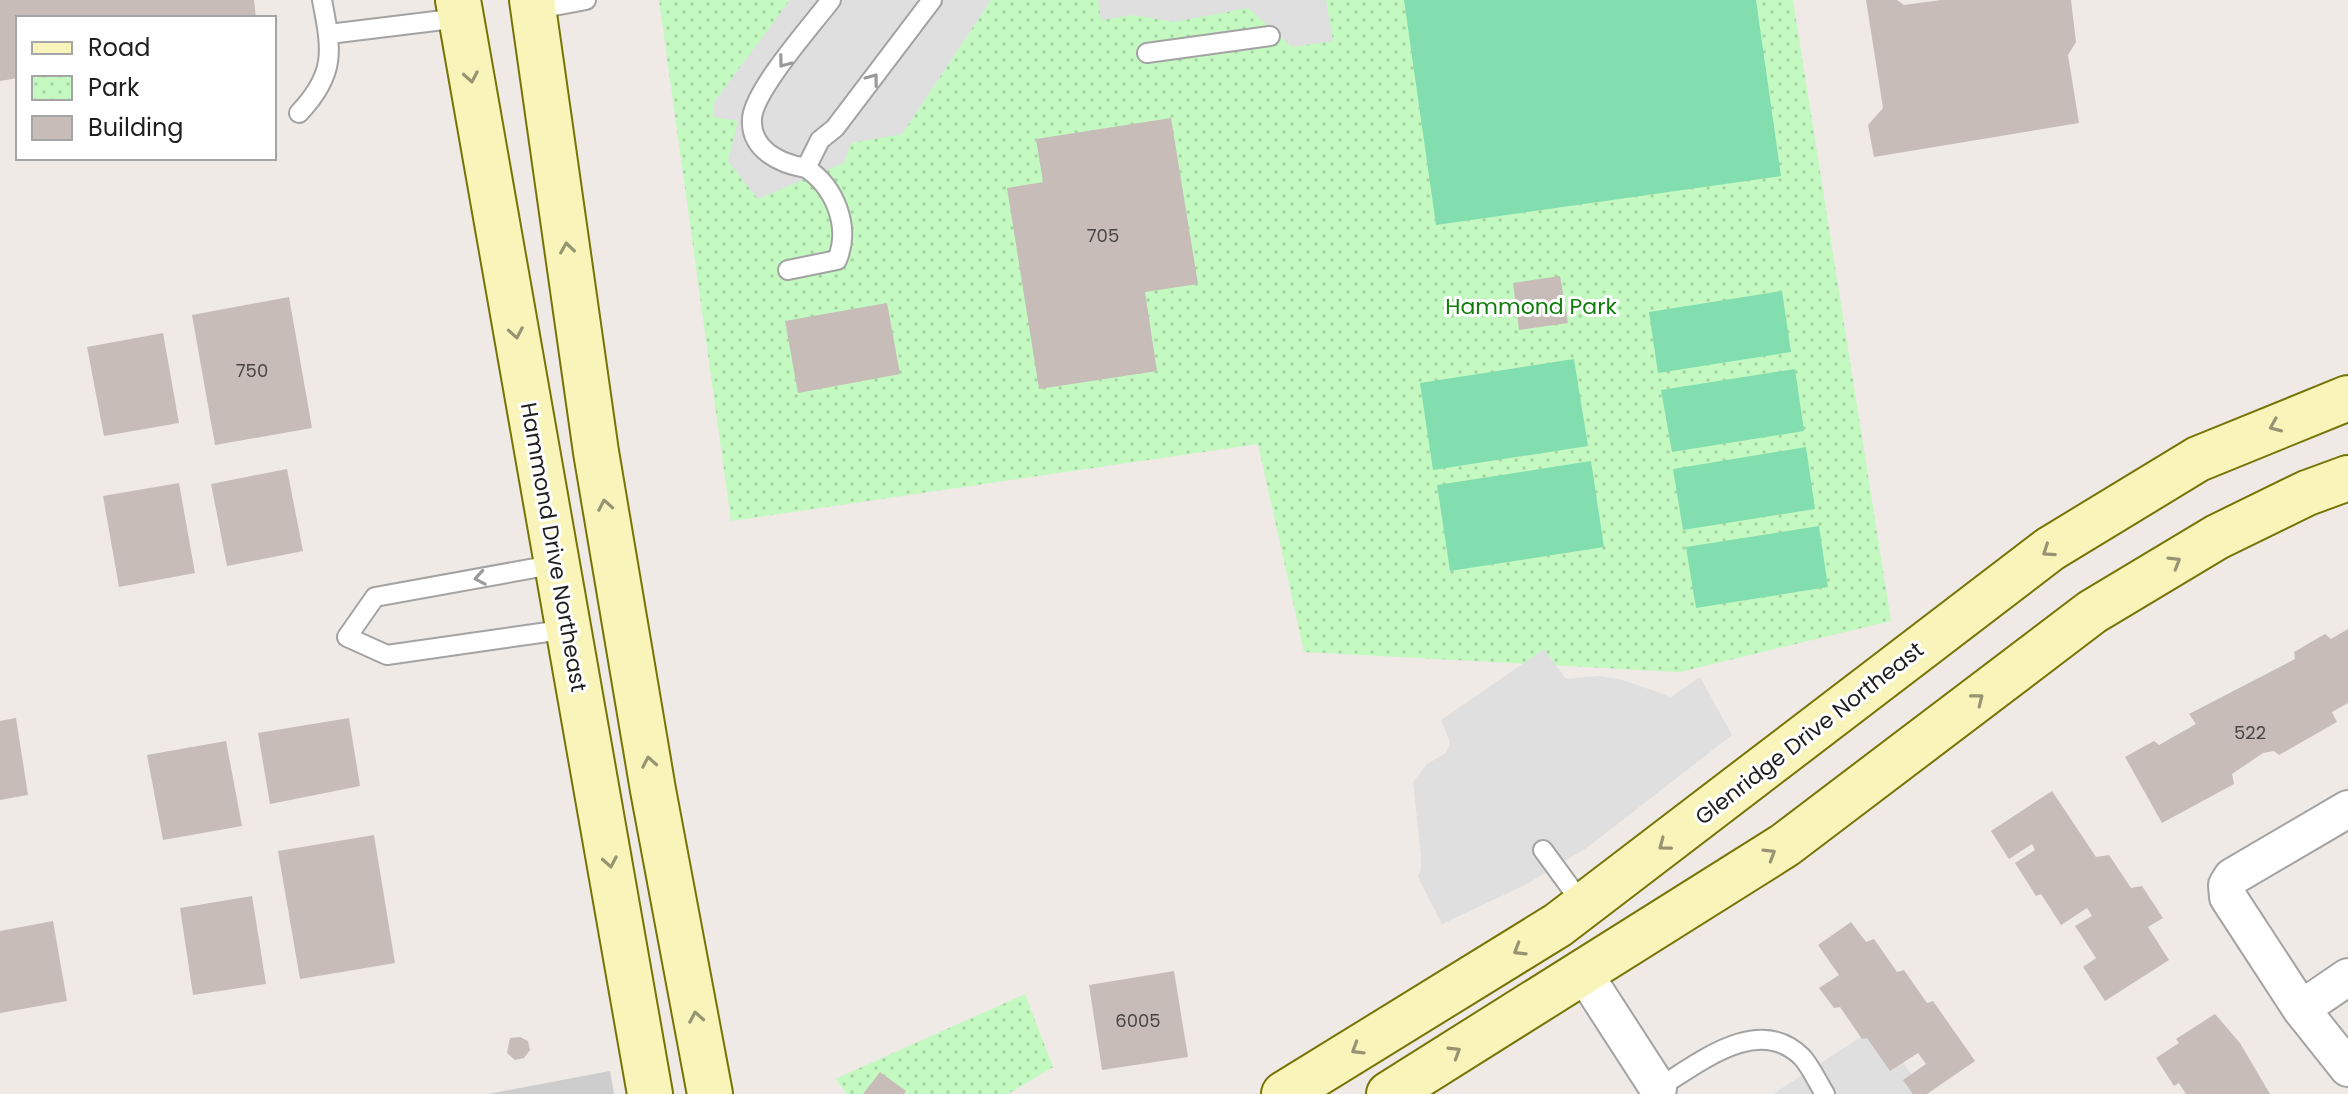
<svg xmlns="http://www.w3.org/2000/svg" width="2348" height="1094" font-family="Poppins,sans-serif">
	<defs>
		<pattern id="park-dots" width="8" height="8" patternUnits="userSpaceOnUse" patternTransform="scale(2)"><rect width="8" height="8" fill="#c4f9c2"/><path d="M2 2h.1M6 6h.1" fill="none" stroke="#a8d5a6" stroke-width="1.8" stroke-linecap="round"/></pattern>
	</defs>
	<rect width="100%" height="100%" fill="#efeae5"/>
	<path fill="#cdcdcd" d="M610 1071 614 1094H488Z"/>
	<path fill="url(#park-dots)" d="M659 0H1793L1891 621 1680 672 1304 652 1258 444 731 521Z
		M1025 994 1053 1067 1008 1094H847L835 1079Z"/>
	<path fill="#83deaf" d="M1404 0H1756L1781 176 1436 225Z
		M1782 291 1791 352 1658 373 1649 312Z
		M1574 359 1588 446 1433 470 1420 383Z
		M1795 369 1804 431 1672 452 1661 390Z
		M1806 447 1815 509 1683 530 1673 469Z
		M1591 461 1604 547 1450 571 1437 485Z
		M1819 526 1828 587 1696 608 1686 547Z"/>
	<path fill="#dfdfdf" d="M790 0H991L902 134 851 143 844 163 758 199 728 161 738 121 713 117 714 102Z
		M1098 0H1326L1333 41 1292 47 1248 8 1174 22 1134 15 1101 20Z
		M1544 649 1566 679 1599 676 1623 680 1671 697 1700 677 1732 735 1588 847 1527 884 1442 924 1418 877 1421 868V857L1413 782 1427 764 1446 753 1450 742 1441 720Z
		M1879 1025 1924 1094H1773Z"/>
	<path fill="#c7bcb8" d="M0 0H254L256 18H18V78L0 81Z
		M1866 0H1897L1904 5 1941 0H2071L2076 42 2068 55 2079 123 1874 157 1868 125 1883 108Z
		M1171 118 1198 284 1145 292 1157 371 1039 389 1007 188 1043 182 1036 139Z
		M1560 276 1568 323 1519 330 1513 283Z
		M289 297 312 428 215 445 192 315Z
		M887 303 900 374 798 393 785 321Z
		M163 333 179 423 104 436 87 347Z
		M287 469 303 551 227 566 211 484Z
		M179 483 195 573 119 587 103 496Z
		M2348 629V703L2332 712 2337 722 2279 755 2274 751 2263 753 2232 774 2234 784 2162 823 2125 757 2154 741 2159 745 2196 724 2189 714 2295 659 2294 652 2325 634 2331 639Z
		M16 718 28 795 0 800V721Z
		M349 718 360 786 270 804 258 733Z
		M226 741 242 826 163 840 147 755Z
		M2052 791 2096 857 2109 855 2131 888 2142 886 2163 918 2148 927 2169 960 2105 1001 2083 967 2096 958 2075 926 2092 916 2087 908 2061 925 2041 894 2036 896 2015 863 2035 850 2032 844 2009 859 1991 831Z
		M374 835 395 963 300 979 278 851Z
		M252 896 266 984 193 995 180 908Z
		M53 921 67 1001 0 1013V931Z
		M1851 922 1866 942 1874 939 1897 972 1904 970 1927 1003 1933 1001 1975 1061 1927 1094H1913L1903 1080 1926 1064 1918 1053 1890 1071 1867 1038 1862 1039 1840 1007 1834 1008 1819 988 1839 975 1818 945Z
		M1174 971 1188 1057 1102 1070 1089 985Z
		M2215 1014 2240 1043 2270 1094H2186L2179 1083 2174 1086 2156 1058 2179 1043 2176 1039Z
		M520 1037 528 1041 530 1050 524 1058 515 1060 507 1053 510 1038Z
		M880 1072 906 1091 904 1094H863Z"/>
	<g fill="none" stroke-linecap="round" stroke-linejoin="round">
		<g stroke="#a3a3a3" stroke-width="22">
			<path id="service" d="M831 0C813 24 753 91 752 119 750 150 781 164 806 168L820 140 835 128 932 0
				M533 10 586 0
				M329 34 460 18
				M1147 53 1270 36
				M299 113C336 74 332 51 322 0
				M788 270 837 260C851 227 835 187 806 168
				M557 564 375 597 347 637 387 655 569 629
				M1543 850 1584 906
				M1658 1088C1698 1064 1758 1013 1802 1057 1811 1067 1818 1083 1825 1094"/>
		</g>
		<g stroke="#a3a3a3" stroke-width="40">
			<path id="minor" d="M2348 809 2232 877 2227 885 2228 897 2301 1009 2348 1068
				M1583 972 1658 1088
				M2301 1009 2348 977"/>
		</g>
		<g stroke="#767405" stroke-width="48">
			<path id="secondary" d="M458 0 650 1094
				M532 0 596 452 653 790 710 1094
				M1284 1094 1558 925 2050 549 2198 459 2348 398
				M1389 1094 1785 845 2092 612 2217 537 2307 493 2348 478"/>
		</g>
		<use href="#service" stroke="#fff" stroke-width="18"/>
		<use href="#minor" stroke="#fff" stroke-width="36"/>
		<use href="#secondary" stroke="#f9f4b9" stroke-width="44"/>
	</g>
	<defs><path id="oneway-chevron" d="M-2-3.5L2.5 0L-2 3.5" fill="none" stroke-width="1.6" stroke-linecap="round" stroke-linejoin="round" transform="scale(2)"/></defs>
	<g stroke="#9a9a9a">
		<use href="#oneway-chevron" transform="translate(784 62) rotate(127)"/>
		<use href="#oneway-chevron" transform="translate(873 79) rotate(-53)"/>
		<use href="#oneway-chevron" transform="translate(480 578) rotate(170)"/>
	</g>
	<g stroke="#979474">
		<use href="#oneway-chevron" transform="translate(471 77) rotate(80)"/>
		<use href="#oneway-chevron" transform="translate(567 248) rotate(-98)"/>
		<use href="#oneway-chevron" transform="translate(516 333) rotate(80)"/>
		<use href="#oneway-chevron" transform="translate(2275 426) rotate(157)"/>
		<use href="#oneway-chevron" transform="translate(605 505) rotate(-100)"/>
		<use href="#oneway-chevron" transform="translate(2048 551) rotate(146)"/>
		<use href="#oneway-chevron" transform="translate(2175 562) rotate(-31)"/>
		<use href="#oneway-chevron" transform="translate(1978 699) rotate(-38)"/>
		<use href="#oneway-chevron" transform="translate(649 762) rotate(-100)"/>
		<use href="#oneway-chevron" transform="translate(1664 845) rotate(143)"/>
		<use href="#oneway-chevron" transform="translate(1770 854) rotate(-32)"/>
		<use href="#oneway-chevron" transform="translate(610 862) rotate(80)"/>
		<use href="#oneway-chevron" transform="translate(1519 950) rotate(148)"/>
		<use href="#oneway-chevron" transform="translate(696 1017) rotate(-100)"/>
		<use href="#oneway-chevron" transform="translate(1357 1049) rotate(148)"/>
		<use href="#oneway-chevron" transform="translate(1455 1052) rotate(-32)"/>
	</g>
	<g text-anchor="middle" stroke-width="6" stroke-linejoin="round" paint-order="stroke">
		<g font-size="18" fill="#494645">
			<text x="1103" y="242">705</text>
			<text x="252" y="377">750</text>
			<text x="2250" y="739">522</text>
			<text x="1138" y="1027">6005</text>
		</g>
		<g font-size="22" fill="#117d0c" stroke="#fff">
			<text x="1531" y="314">Hammond Park</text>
		</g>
		<g font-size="22" fill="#1f1f1f" stroke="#fff">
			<text transform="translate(554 547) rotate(80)" y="8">Hammond Drive Northeast</text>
			<text transform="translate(1809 733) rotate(-38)" y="8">Glenridge Drive Northeast</text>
		</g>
	</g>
	<rect x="16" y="16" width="260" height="144" fill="#ffffff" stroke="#a5a5a5" stroke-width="2"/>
	<rect x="32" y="42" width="40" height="12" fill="#f9f4b9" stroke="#a5a5a5" stroke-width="2"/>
	<text x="88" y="56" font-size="24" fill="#1f1f1f">Road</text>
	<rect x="32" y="76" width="40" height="24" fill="url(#park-dots)" stroke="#a5a5a5" stroke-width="2"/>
	<text x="88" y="96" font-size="24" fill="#1f1f1f">Park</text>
	<rect x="32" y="116" width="40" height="24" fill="#c7bcb8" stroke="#a5a5a5" stroke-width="2"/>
	<text x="88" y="136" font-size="24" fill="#1f1f1f">Building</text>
</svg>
